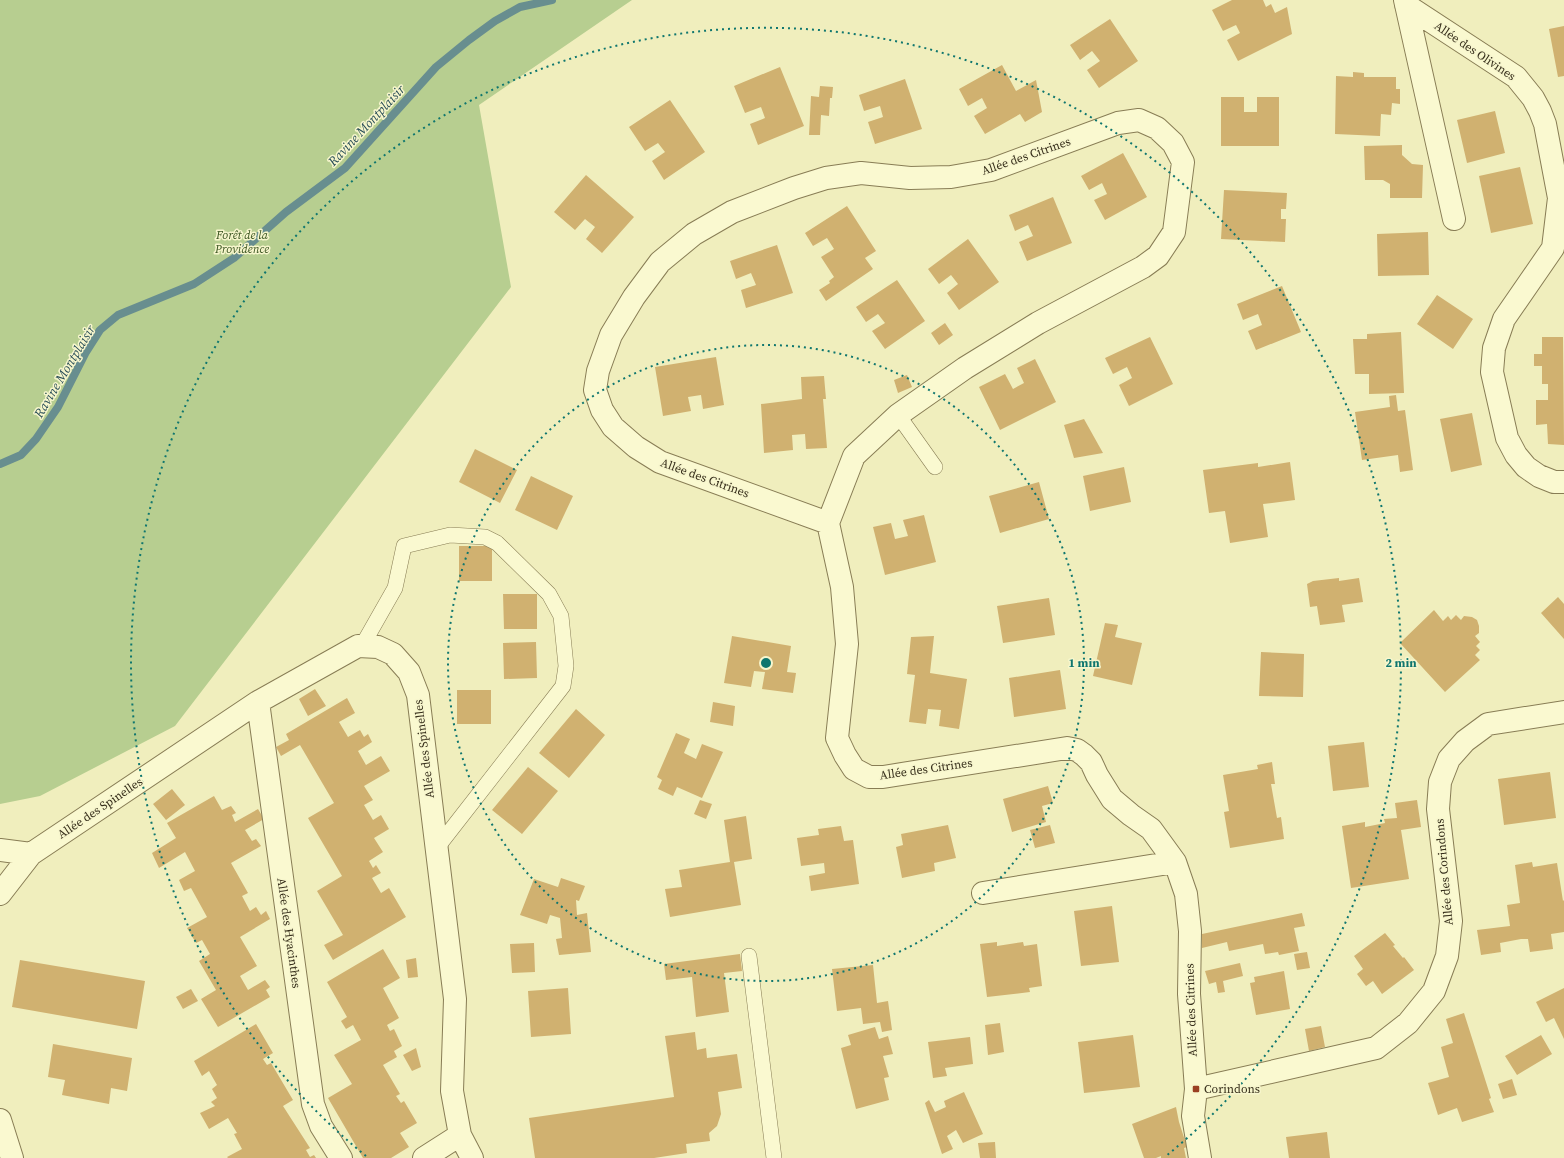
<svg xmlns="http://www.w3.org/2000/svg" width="1564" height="1158" font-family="'Source Serif 4',serif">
	<rect width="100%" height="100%" fill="#f0eebd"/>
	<path fill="#b7ce90" d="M0 0H632L479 105 511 287 175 726 40 796 0 804Z"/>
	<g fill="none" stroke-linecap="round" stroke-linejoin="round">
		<path stroke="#688e8f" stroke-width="8" d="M0 464 21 455 36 439 58 407 86 352 100 330 118 315 194 284 234 258 286 212 345 168 436 67 469 40 495 21 520 7 552 0"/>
	</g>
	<path fill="#d0b170" d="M1232 0H1263L1266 7 1271 4 1275 13 1287 7 1292 34 1238 61 1227 40 1240 33 1236 25 1223 31 1212 10Z
		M1110 19 1138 61 1099 88 1087 70 1100 61 1092 51 1080 60 1070 45Z
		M1564 26V76L1558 77 1549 29Z
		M1002 65 1016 91 1036 80 1042 112 1025 122 1020 114 985 134 974 116 987 108 982 98 968 106 959 89Z
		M780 67 804 126 758 145 750 124 765 118 761 107 745 113 734 86Z
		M1353 72 1364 73V77H1396V89H1400V104L1392 103 1391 115 1381 114 1380 136 1335 134 1336 76 1353 77Z
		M905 79 922 129 875 144 868 122 883 117 880 106 864 111 859 95Z
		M820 86 833 87 832 98H830L829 116 821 115 820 135H809L811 96 819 97Z
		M1221 97H1244V112H1257V97H1279V146H1221Z
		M670 100 705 152 664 180 652 161 665 152 658 143 645 151 629 127Z
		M1495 111 1505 153 1467 163 1457 120Z
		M1402 145V155L1412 164 1423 165 1422 198H1390V184L1383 180H1365L1364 146Z
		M1123 153 1147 197 1105 220 1094 200 1107 194 1102 183 1089 190 1081 176Z
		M1520 167 1533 224 1491 233 1479 176Z
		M586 175 634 217 602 253 586 239 595 227 585 219 575 230 554 212Z
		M1224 190 1287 193 1286 209H1281V219H1286L1285 242 1221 239Z
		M1053 197 1072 243 1027 261 1019 242 1033 236 1028 225 1015 231 1009 215Z
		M847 206 876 251 865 258 873 269 826 301 819 290 830 283 829 281 834 277 821 257 834 249 827 238 813 246 805 233Z
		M1428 232 1429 275 1378 276 1377 234Z
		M968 239 999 282 959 310 947 293 958 284 951 275 939 284 928 269Z
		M777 245 793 293 746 308 741 290 756 285 751 273 736 279 730 261Z
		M897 280 925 321 885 349 872 331 885 323 878 314 866 322 856 307Z
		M1282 286 1301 332 1256 350 1248 331 1262 325 1258 314 1243 320 1237 304Z
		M1437 295 1473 319 1453 349 1417 324Z
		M945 323 953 335 939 345 931 333Z
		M1401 332 1404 393 1369 394V374H1355L1353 339H1367V334Z
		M1150 337 1173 384 1129 406 1119 385 1132 378 1127 367 1113 374 1105 358Z
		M1542 337H1563L1564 445 1548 444 1547 424 1536 425V400H1548V384H1542V366H1534V354H1542Z
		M716 357 724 405 703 409 701 395 688 397 691 411 663 416 655 367Z
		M1035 359 1056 402 1000 430 979 387 1005 374 1013 389 1024 383 1017 368Z
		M907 375 912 387 898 393 894 380Z
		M824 376 826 399H823L827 448 806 449 805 434 792 435 793 450 764 453 761 404 802 399 801 377Z
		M1396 395 1398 411 1405 410 1413 470 1400 472 1398 455 1362 460 1355 412 1390 407 1389 396Z
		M1472 413 1482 465 1451 472 1440 419Z
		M1084 419 1103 453 1074 458 1064 425Z
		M475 449 517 470 500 503 459 482Z
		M1290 462 1295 500 1263 504 1268 537 1230 543 1225 511 1209 513 1203 470 1258 463V467Z
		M1124 467 1131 502 1090 511 1083 476Z
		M531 476 573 496 557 530 515 510Z
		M1039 482 1049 519 1000 533 989 496Z
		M924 515 936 562 885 575 873 527 891 523 895 539 908 536 903 520Z
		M459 546H492V581H459Z
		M1339 578V581L1359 578 1363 602 1342 605 1345 622 1320 625 1317 606 1310 607 1307 584 1313 581Z
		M503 594H537V629H504Z
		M1558 597 1564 604V639L1541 613Z
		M1049 598 1055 635 1003 643 997 606Z
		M1434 610 1443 621 1448 616 1451 620 1456 615 1461 620 1464 616 1472 617 1477 620 1479 626V633L1475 636 1480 642 1476 646 1480 650 1475 655 1480 660 1445 692 1400 643Z
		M1105 623 1118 625 1115 637 1142 643 1132 685 1093 676Z
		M732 636 791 646 787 672 796 673 793 693 762 689 765 672 754 671 751 687 724 683Z
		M934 636 930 673 967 679 959 729 939 726 941 710 928 709 926 724 909 722 915 675 907 674 911 637Z
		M536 642 537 678 504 679 503 643Z
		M1261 652 1304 654 1303 697 1259 696Z
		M1060 670 1066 709 1014 717 1009 678Z
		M315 689 326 706 308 716 299 699Z
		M457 690H491V724H457Z
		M347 698 355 713 339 722 348 737 360 730 364 737 368 734 372 742 358 751 366 765 381 756 390 771 364 786 373 800 364 805 373 820 381 815 389 829 374 838 383 852 369 861 373 868 376 865 381 873 372 878 381 893 389 888 406 917 333 960 324 945 343 935 317 891 342 876 308 818 334 803 300 745 281 756 276 747 289 740 286 734Z
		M713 702 735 706 733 726 710 722Z
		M576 709 605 735 569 778 539 753Z
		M676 733 690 739 684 753 696 759 702 744 723 752 702 798 677 787 673 796 658 789 662 780 657 777Z
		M1364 742 1369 787 1333 791 1328 746Z
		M1272 762 1275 784H1271L1277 818 1281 817 1284 839 1230 848 1224 812 1229 811 1223 775 1258 769 1257 765Z
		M528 767 558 791 522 834 492 810Z
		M1550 772 1556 818 1504 825 1498 779Z
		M1048 786 1053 803 1042 806 1046 822 1012 832 1003 799Z
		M172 789 185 805 166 820 153 804Z
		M214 796 222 810 231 806 236 813 232 815 235 822 258 809 264 819 245 830 252 841 256 839 261 846 231 863 248 893 242 896 250 911 256 907 261 915 266 911 270 919 240 937 257 966 240 976 248 990 265 980 270 987 266 990 270 997 218 1027 201 999 216 990 199 961 210 954 202 940 196 943 187 928 207 917 191 888 184 891 179 880 195 871 185 852 159 868 152 853 176 838 167 823Z
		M700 800 712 804 706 819 694 814Z
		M1417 800 1421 827 1401 830 1409 879 1351 888 1342 826 1365 822V827L1385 823 1384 819 1397 818 1395 803Z
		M746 816 752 859 734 862 741 905 670 917 665 889 682 887 679 870 730 862 724 820Z
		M948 825 956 858 934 863 935 871 902 878 896 847 903 845 901 834Z
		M1050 825 1055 843 1035 848 1030 830Z
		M841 826 844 841 853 840 859 884 811 891 809 876 825 873 824 863 801 866 797 838 819 835 818 829Z
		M1532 862 1533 867 1557 863 1563 901 1564 900V932L1551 934 1553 949 1530 952 1528 939H1521L1500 943 1501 952 1481 955 1477 930 1510 926 1507 905 1520 903 1515 865Z
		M561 878 585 886 579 901 576 900 577 915 587 913 591 952 559 955 556 939 562 938 560 918 550 915 547 924 520 915 534 879 558 887Z
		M1112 906 1119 962 1081 966 1074 911Z
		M1302 913 1305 926 1294 928 1299 951 1279 955 1278 952 1265 954 1263 944 1229 951 1227 942 1202 948V934Z
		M1385 933 1395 945 1393 946 1403 958 1404 957 1414 970 1382 994 1373 981 1366 986 1357 974 1363 969 1354 956Z
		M997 942V946L1023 942 1024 946 1037 944 1042 986 1029 988 1030 992 987 997 980 944Z
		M534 943 535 972 512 973 510 944Z
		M383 949 400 978 383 988 399 1018 387 1025 390 1031 394 1029 402 1046 394 1051 397 1057 383 1065 400 1094 396 1096 401 1103 404 1101 417 1123 400 1133 409 1147 391 1158H363L328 1098 352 1084 334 1055 361 1040 353 1025 346 1029 341 1021 347 1017 327 982Z
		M1307 952 1310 968 1297 970 1294 954Z
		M740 954 742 971 724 973 729 1012 696 1017 692 977 666 980 664 964Z
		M416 958 418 977 408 978 406 960Z
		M20 960 145 981 137 1029 12 1007Z
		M1240 963 1243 976 1223 981 1225 992 1218 993 1216 982 1209 984 1205 971Z
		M873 965 877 1003 888 1001 892 1030 882 1032 880 1022 863 1024 861 1008 837 1011 832 969Z
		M1284 971 1290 1009 1256 1015 1250 983 1255 982 1254 977Z
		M568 988 571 1034 531 1037 528 991Z
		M1564 988V1039L1554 1018 1546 1022 1536 1002Z
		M191 989 198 1001 183 1009 176 997Z
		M1464 1013 1491 1098 1489 1099 1494 1112 1462 1122 1457 1108 1438 1115 1428 1083 1449 1077 1441 1047 1453 1043 1446 1019Z
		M1000 1023 1004 1052 988 1055 985 1025Z
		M256 1024 273 1053 263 1059 267 1065 271 1063 293 1100 283 1106 310 1148 306 1150 310 1157 314 1155 316 1158H228L227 1157 242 1149 234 1134 237 1133 228 1118 209 1129 200 1113 215 1106 211 1102 217 1098 212 1089 217 1085 209 1071 202 1076 194 1061Z
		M1321 1026 1325 1047 1309 1051 1305 1029Z
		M875 1027 879 1039 888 1036 893 1054 883 1056 889 1077 884 1078 889 1100 856 1109 841 1048 851 1045 848 1035Z
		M695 1032 697 1050 706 1048 707 1058 737 1054 742 1088 718 1092 721 1114 717 1126 709 1133 710 1141 686 1144 687 1153 654 1158H535L529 1118 674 1097 665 1036Z
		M1133 1035 1140 1087 1084 1093 1078 1042Z
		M1541 1035 1552 1054 1517 1075 1505 1056Z
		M970 1037 973 1064 945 1068 947 1076 933 1078 928 1042Z
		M53 1044 132 1058 127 1091 111 1088 109 1104 62 1095 65 1080 48 1077Z
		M416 1048 421 1067 412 1071 403 1055Z
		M1512 1079 1517 1095 1503 1099 1498 1084Z
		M964 1092 983 1134 963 1143 956 1130 947 1136 953 1149 942 1154 925 1103 929 1100 935 1112 946 1107 944 1101Z
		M1176 1107 1179 1122 1187 1147 1184 1148 1186 1158H1161V1156L1156 1158H1144L1132 1124Z
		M1327 1132 1330 1158H1289L1286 1137Z
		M995 1142 996 1158H980L978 1143Z"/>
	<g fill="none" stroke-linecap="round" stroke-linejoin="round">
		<g stroke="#887d55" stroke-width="16">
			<path id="lane" d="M898 415 935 467
				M362 646 395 588 404 546 450 535 485 537 497 543 549 594 561 616 566 666 563 686 436 849
				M749 956 774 1158"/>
		</g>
		<g stroke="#887d55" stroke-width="24">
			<path id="street" d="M1405 0 1454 219
				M1406 5 1516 77 1533 98 1540 111 1545 124 1559 198 1553 248 1504 319 1494 348 1492 372 1507 438 1516 455 1526 467 1539 476 1554 482H1564
				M828 523 660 462 636 447 613 427 602 410 595 390 598 371 611 335 634 297 660 262 694 234 732 212 794 188 826 178 861 173 910 178 951 177 991 170 1118 123 1139 120 1157 128 1173 143 1183 162 1174 232 1158 256 1143 267 1038 323 965 368 898 415 854 456 828 523 842 587 847 644 837 738 845 755 854 769 869 777H883L1067 748 1077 750 1084 755 1091 762 1097 775 1112 799 1131 815 1151 829 1175 862 1186 894 1190 931 1189 994 1196 1089 1193 1116 1200 1158
				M258 702 313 1104 321 1126 341 1158
				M0 850 31 854
				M983 893 1175 862
				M0 894 31 854 258 702 358 646 378 647 393 654 409 672 418 695 455 999 452 1091 460 1135 472 1158
				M1196 1089 1376 1048 1408 1023 1434 991 1447 956 1451 921 1438 809 1440 782 1449 759 1465 741 1488 724 1564 712
				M0 1120 12 1158
				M424 1158 460 1135"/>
		</g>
		<use href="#lane" stroke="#faf9d0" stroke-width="15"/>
		<use href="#street" stroke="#faf9d0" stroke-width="22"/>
	</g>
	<g fill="none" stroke="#0f766e" stroke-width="2" stroke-dasharray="2 4">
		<circle cx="766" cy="663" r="318"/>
		<path d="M366 1156A635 635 0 1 1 1166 1156"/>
	</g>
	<rect fill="#9a4022" stroke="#f7f6cd" stroke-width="1.5" x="1192" y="1085" width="8" height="8" rx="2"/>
	<g text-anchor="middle" stroke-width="3" stroke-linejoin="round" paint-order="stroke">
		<g font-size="12" fill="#372f1b" stroke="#f7f6cd">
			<text transform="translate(1475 51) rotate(34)" y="4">Allée des Olivines</text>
			<text transform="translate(1026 156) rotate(-19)" y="4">Allée des Citrines</text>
			<text transform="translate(705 478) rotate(20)" y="4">Allée des Citrines</text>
			<text transform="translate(424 749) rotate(-97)" y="4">Allée des Spinelles</text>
			<text transform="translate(926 769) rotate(-8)" y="4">Allée des Citrines</text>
			<text transform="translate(100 808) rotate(-34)" y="4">Allée des Spinelles</text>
			<text transform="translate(1444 872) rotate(-95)" y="4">Allée des Corindons</text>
			<text transform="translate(289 933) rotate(82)" y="4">Allée des Hyacinthes</text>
			<text transform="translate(1191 1010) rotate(-92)" y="4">Allée des Citrines</text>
		</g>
		<g font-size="12" font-style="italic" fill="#3a5420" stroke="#f7f6cd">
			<text x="242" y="239">Forêt de la<tspan x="242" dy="14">Providence</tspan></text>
		</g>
		<g font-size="12" fill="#372f1b" stroke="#f7f6cd" text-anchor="start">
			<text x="1204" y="1093">Corindons</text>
		</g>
		<g font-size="13" font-style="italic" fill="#294e57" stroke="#f7f6cd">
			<text transform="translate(366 125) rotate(-47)" y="5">Ravine Montplaisir</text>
			<text transform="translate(64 371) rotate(-59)" y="5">Ravine Montplaisir</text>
		</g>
	</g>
	<circle cx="766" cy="663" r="6" fill="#0f766e" stroke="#f7f6cd" stroke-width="2"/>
	<g font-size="12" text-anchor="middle" font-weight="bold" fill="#0f766e" stroke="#f7f6cd" stroke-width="3" stroke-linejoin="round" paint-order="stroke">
		<text x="1084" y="667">1 min</text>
		<text x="1401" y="667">2 min</text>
	</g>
</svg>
